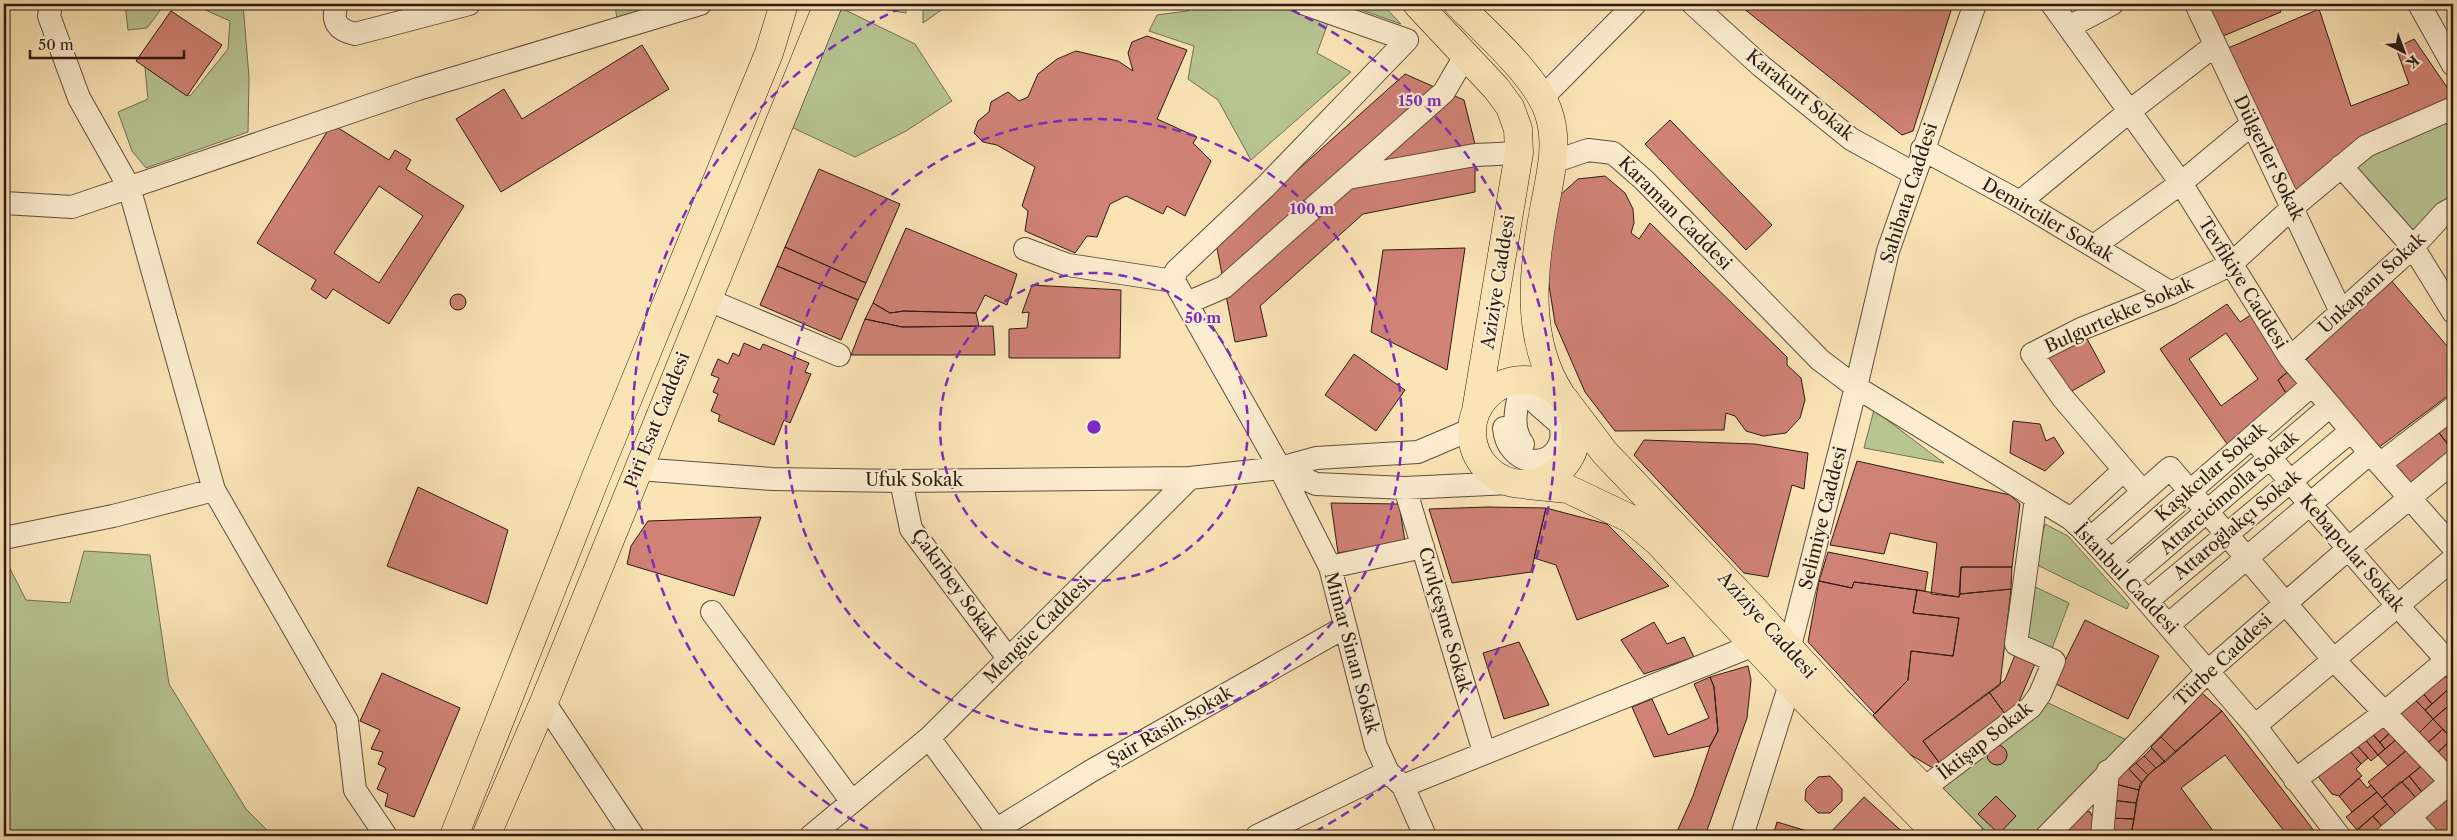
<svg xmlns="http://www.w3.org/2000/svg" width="2457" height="840" font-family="'Libre Caslon Text',serif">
	<rect width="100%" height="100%" fill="#fae4b6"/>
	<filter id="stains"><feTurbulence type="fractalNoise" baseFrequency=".004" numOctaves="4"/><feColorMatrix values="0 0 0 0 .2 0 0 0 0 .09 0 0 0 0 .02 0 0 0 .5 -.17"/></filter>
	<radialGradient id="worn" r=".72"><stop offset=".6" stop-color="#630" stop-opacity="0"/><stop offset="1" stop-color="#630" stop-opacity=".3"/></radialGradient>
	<path fill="#b7c593" stroke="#727053" d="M125 4H165L147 28 128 30Z
		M192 4H243L249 77 248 132 146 168 132 151 118 112 148 99 144 58 190 96 228 49 230 21Z
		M615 4H668L617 20Z
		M875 4H906V13L882 9Z
		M923 4H950L923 23Z
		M1203 4H1274L1328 23 1317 53 1351 72 1251 160 1218 100 1188 79 1194 46 1149 31 1157 15 1187 11Z
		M1345 4H1382L1401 24Z
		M837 6 915 44 952 101 906 131 855 157 787 125Z
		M2444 117 2453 142V202L2411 239 2349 168Z
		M1874 410 1944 463 1864 448Z
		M2045 524 2068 536 2129 604 2127 609 2035 564Z
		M84 551 150 555 169 684 246 809 273 836H12L4 819V557L26 600 70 603Z
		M2029 584 2069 603 2050 654 2020 642Z
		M2042 700 2131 742 2042 836H1991L1937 784Z"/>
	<path fill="#d08276" stroke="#2c1b13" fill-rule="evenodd" d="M1738 4H1953L1913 131 1902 135Z
		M2208 4H2277L2281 12 2223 36Z
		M2319 9 2351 106 2409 84 2396 48 2414 39 2453 96 2388 129 2294 193 2226 49Z
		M171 11 222 45 187 96 136 61Z
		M1147 36 1187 50 1157 119 1197 137 1193 143 1211 161 1185 216 1167 206 1163 214 1126 196 1110 204 1097 237 1087 236 1075 253 1025 231 1028 211 1022 206 1035 167 997 145 983 142 974 133 978 121 989 112 991 102 1008 92 1019 101 1028 97 1038 74 1057 59 1076 51 1118 61 1133 71 1128 53 1132 42Z
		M642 45 669 89 501 192 456 119 504 89 522 119Z
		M1405 74 1464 100 1475 144V192L1363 214 1260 306 1267 336 1235 342 1216 243Z
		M1670 120 1772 225 1746 250 1645 144Z
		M332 124 389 160 395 150 411 160 406 169 464 206 389 324 333 289 326 299 311 289 316 280 257 243ZM379 186 423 216 379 283 334 253Z
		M819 169 900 204 866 283 785 247Z
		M1605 176 1625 193 1633 209 1634 223 1631 233 1639 239 1650 223 1787 357V365L1801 378 1805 400 1800 418 1786 433 1763 436 1746 431 1735 416 1726 413 1724 430 1615 431 1585 392 1555 323 1548 279 1552 217 1559 196 1578 179Z
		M906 228 1017 274 1007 305 985 295 976 313 904 311 890 313 873 303Z
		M785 247 866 283 858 300 777 266Z
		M1465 248 1447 370 1371 332 1383 250Z
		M777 266 858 300 841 340 760 305Z
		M2390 279 2453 353V392L2378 448 2305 361Z
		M1032 285 1121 290 1120 358H1009V329L1027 328 1029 312 1022 313Z
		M450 302a8 8 0 1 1 16 0a8 8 0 1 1-16 0Z
		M873 303 890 313 904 311 976 313 979 326 902 327 865 319Z
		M2227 304 2240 322 2252 314 2290 370 2278 380 2290 400 2230 448 2160 349ZM2226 333 2258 379 2221 406 2189 359Z
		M865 319 902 327 993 326 995 355H851Z
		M2085 335 2105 372 2065 395 2045 358Z
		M744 343 760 350 763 344 809 363 805 372 811 374 790 423 784 420 774 445 718 421 720 415 711 411 718 394 713 392 719 378 711 375 718 359 728 364 733 353 739 356Z
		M1354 354 1405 390 1376 431 1325 395Z
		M2290 370 2304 385 2289 398 2278 380Z
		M2453 415V451L2436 429Z
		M2013 421 2040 424 2046 441 2054 437 2064 453 2045 471 2010 453Z
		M2436 429 2453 451V457L2414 489 2394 464Z
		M1644 440 1755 444 1808 453 1804 489 1792 485 1768 577 1744 573 1634 455Z
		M1857 461 2010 495 2020 504 2012 567H1961L1959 597 1931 594 1937 543 1890 533 1884 554 1830 545Z
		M418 487 508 530 487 604 387 566Z
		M1331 503 1399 504 1405 541 1338 553Z
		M1488 507 1546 508 1531 572 1452 583 1429 509Z
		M1546 508 1607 524 1669 586 1577 620 1556 565 1534 558Z
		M761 517 734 596 627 564 631 546 648 521Z
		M1828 552 1928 572 1925 591 1854 582 1852 588 1819 581Z
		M1961 567H2012L2011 589 1960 594Z
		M1819 581 1852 588 1854 582 1917 590 1913 613 1959 618 1953 656 1911 651 1908 680 1875 714 1808 642Z
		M2011 589 2000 685 1923 741 1941 765 1936 770 1901 749 1873 715 1908 680 1911 651 1953 656 1959 618 1913 613 1917 590 1959 597 1960 594Z
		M2085 620 2159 656 2128 719 2054 683Z
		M1654 622 1667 644 1684 637 1694 657 1644 674 1621 640Z
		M1519 642 1549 705 1504 719 1483 653Z
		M2017 650 2037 659 2018 704 2005 714 1989 692 2005 680Z
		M1748 666 1751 680 1747 718 1705 836H1675L1693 796 1710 746 1718 731 1714 687 1710 677Z
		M382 673 460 708 414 817 385 806 388 794 377 789 386 768 378 764 383 752 371 749 380 730 360 721Z
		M2442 673 2453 685 2432 704 2421 691Z
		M1710 677 1714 687 1718 731 1710 746 1654 757 1632 707 1652 699 1668 735 1709 718 1694 684Z
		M2453 685V702L2433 719 2425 710Z
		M2421 691 2432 704 2425 710 2413 698Z
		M1989 692 2005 714 1941 765 1923 741Z
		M2202 693 2222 711 2176 752 2161 737Z
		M2412 696 2433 719 2415 737 2393 713Z
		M2453 702V738L2452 739 2433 719Z
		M2222 711 2318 836H2288L2225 755 2181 788 2217 836H2131L2140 784 2148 775Z
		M2433 719 2443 729 2424 746 2415 737Z
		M2383 720 2392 731 2380 742 2370 731Z
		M2443 729 2452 739 2437 753 2428 743Z
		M2370 731 2385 749 2378 755 2363 737Z
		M2392 731 2398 738 2385 749 2380 742Z
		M2161 737 2176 752 2165 762 2151 747Z
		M2363 737 2378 755 2371 761 2355 743Z
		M2398 738 2408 749 2388 766 2378 755Z
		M2453 738V755L2443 764 2435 755Z
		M2355 743 2368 758 2361 764 2348 749Z
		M1987 755a10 10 0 1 1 20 0a10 10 0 1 1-20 0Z
		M2152 748 2165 762 2156 768 2144 756Z
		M2348 749 2361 764 2356 769 2362 776 2339 796 2332 794 2316 774Z
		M2408 749 2423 765 2382 798 2368 782Z
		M2453 755V775L2443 764Z
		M2144 756 2156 768 2148 775 2136 763Z
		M2136 763 2148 775 2142 783 2129 769Z
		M2425 763 2442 783 2426 797 2409 776Z
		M2127 767 2142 783 2139 790 2115 784 2119 775Z
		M1830 776 1842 789V801L1830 813H1818L1805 800 1806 789 1818 777Z
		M2409 776 2426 797 2420 802 2402 782Z
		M2359 778 2367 788 2371 785 2377 792 2352 812 2339 796Z
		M2400 782H2402L2420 802 2400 819 2382 798Z
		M2115 784 2139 790 2136 803 2112 800Z
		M2453 791V836H2433L2420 820Z
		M2377 792 2387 804 2357 830 2346 817Z
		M1996 796 2016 816 1999 834 1978 814Z
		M1864 797 1907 836H1831L1829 834Z
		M2110 800 2136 803 2134 819 2109 818Z
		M2387 804 2400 819 2386 831 2373 816Z
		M2085 811 2090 812 2094 820 2092 836H2055Z
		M2373 816 2386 831 2380 836H2363L2357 830Z
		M2109 818 2134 819 2131 834H2109Z
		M1777 822 1807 831 1805 836H1773Z
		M2109 834H2131V836H2108Z"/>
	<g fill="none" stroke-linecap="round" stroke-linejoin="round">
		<g stroke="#604d3c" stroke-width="24">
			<path id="minor" d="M51 4 49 16 79 98 129 187 214 490 347 721 355 790 386 836
				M337 4C331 21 337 30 355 34L469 4
				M1305 4 1407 40 1265 187 1176 271 1174 281 1280 468 1330 567 1376 746 1388 772 1403 786 1425 836
				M1693 4 1761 66 1851 139 1915 174
				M2052 4 2181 183 2290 358 2370 453 2453 547
				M2196 4 2341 312
				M2419 4 2453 65
				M2069 27 2112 4
				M1542 98 1635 4
				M1922 149 2020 202 2171 293
				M1553 162 1588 150 1613 153 1644 180 1820 360 1856 387 2071 519 2081 528 2128 579 2255 726 2339 836
				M2341 166 2413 247 2453 312
				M1348 178 1475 155 1519 153
				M2020 202 2131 110 2214 46
				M4 203 72 207 418 89 700 4
				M2094 246 2181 183 2252 124
				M1025 249 1068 265 1174 281
				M706 299 839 355
				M1187 303 1224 287 1444 92 1465 56
				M2290 358 2413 247 2444 213 2453 208
				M1522 381C1518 401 1509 426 1523 444
				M1504 428C1507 465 1552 473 1561 440 1562 436 1561 429 1561 425L1537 404 1531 380
				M2252 437 2397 605 2453 667
				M2381 463 2453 408
				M1280 468 1316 484 1405 488 1510 483
				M638 469 772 479 901 481 1190 478
				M901 481 911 529 1008 658
				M1405 488 1484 752
				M2143 492 2062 397 2032 354 2081 329 2171 293 2230 265 2293 207 2366 146 2453 108
				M2071 519 2124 470
				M4 538 113 516 214 490
				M2091 538 2170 468 2333 659 2453 784
				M2111 560 2312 385
				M1330 567 1423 547
				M2128 579 2330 406
				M2147 601 2351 431
				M712 612 852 802
				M2168 625 2370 453
				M1789 650 1856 387 1888 251 1975 4
				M544 702 633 836
				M2255 726 2453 559
				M929 738 1001 836
				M2295 780 2384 713 2453 655
				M1403 786 1754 645
				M1923 789 2031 707 2040 694 2054 661 2016 644 2036 498
				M2410 817 2427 836
				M997 829 1091 771 1345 627
				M811 836 929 738 1190 478 1280 468 1316 458 1418 452 1472 429
				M1257 836 1388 772
				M1742 836 1790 684
				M2047 836 2208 671 2348 549 2453 462
				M2102 836 2108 771
				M2387 836 2453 780"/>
		</g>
		<g stroke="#2c1b13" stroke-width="29">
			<path id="major" d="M1417 4 1496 88 1510 107 1518 129 1519 153 1476 411
				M1458 4C1485 32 1535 75 1548 111 1559 141 1551 173 1545 204 1533 267 1524 338 1561 395
				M1472 432a52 52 0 1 1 104 0a52 52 0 1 1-104 0Z
				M1571 408 1605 453 1749 604 1837 700 1970 836
				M1528 485 1568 489 1631 519 1658 542 1790 684 1939 836
				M454 836 593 484 769 53 784 4
				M486 836 544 702 828 4"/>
		</g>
		<use href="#minor" stroke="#fcedd0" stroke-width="22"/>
		<use href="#major" stroke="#fae4b6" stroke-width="28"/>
	</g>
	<g fill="none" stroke="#7b2cbf" stroke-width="2.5" stroke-dasharray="9 6">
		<circle cx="1094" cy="427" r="154"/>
		<circle cx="1094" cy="427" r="308"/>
		<path d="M881 836A461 461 0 0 1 910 4M1278 4A461 461 0 0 1 1307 836"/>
	</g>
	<g text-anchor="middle" stroke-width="4" stroke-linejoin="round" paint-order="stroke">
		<g font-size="18" fill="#2c1b13" stroke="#fcedd0">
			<text transform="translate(1800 95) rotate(39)" y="6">Karakurt Sokak</text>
			<text transform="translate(2269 158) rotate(64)" y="6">Dülgerler Sokak</text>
			<text transform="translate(1909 193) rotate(-72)" y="6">Sahibata Caddesi</text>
			<text transform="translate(1675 213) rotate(45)" y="6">Karaman Caddesi</text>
			<text transform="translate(2048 220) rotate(30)" y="6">Demirciler Sokak</text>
			<text transform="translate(1498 282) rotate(-81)" y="6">Aziziye Caddesi</text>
			<text transform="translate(2243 283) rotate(58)" y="6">Tevfikiye Caddesi</text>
			<text transform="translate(2372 283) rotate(-43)" y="6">Unkapanı Sokak</text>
			<text transform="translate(2119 315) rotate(-24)" y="6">Bulgurtekke Sokak</text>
			<text transform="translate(657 420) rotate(-68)" y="6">Piri Esat Caddesi</text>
			<text transform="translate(2211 472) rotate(-41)" y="6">Kaşıkcılar Sokak</text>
			<text x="914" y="486">Ufuk Sokak</text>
			<text transform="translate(2229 493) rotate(-41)" y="6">Attarcicimolla Sokak</text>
			<text transform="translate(1823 518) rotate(-76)" y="6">Selimiye Caddesi</text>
			<text transform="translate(2237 525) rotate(-40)" y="6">Attaroğlakçı Sokak</text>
			<text transform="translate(2352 553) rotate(49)" y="6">Kebapcılar Sokak</text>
			<text transform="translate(2126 579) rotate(47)" y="6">İstanbul Caddesi</text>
			<text transform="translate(955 585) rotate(54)" y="6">Çakırbey Sokak</text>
			<text transform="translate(1445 620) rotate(74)" y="6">Cıvılçeşme Sokak</text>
			<text transform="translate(1767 625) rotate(48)" y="6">Aziziye Caddesi</text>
			<text transform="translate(1037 630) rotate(-45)" y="6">Mengüc Caddesi</text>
			<text transform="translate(1352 653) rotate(75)" y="6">Mimar Sinan Sokak</text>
			<text transform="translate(2223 660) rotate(-43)" y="6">Türbe Caddesi</text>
			<text transform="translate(1170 726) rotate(-30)" y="6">Şair Rasih Sokak</text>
			<text transform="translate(1985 741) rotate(-38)" y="6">İktişap Sokak</text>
		</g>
	</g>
	<circle cx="1094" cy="427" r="8" fill="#7b2cbf" stroke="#fcedd0" stroke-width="2.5"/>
	<g font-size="15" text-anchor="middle" font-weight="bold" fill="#7b2cbf" stroke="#fcedd0" stroke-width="4" stroke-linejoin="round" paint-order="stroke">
		<text x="1420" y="106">150 m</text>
		<text x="1312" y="214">100 m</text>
		<text x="1203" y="323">50 m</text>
	</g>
	<rect width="2457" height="840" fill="none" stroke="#fae4b6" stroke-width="20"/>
	<rect x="5" y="5" width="2447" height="830" fill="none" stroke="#2c1b13" stroke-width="2.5"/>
	<rect x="10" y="10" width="2437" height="820" fill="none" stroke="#2c1b13"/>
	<g transform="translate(2404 52) rotate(138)" stroke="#fcedd0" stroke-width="4" paint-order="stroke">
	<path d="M0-4L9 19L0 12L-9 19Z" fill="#2c1b13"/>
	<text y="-8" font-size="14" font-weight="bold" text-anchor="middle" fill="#2c1b13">K</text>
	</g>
	<path d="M30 50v8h154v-8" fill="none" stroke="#2c1b13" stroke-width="2.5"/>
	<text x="38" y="50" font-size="15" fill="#2c1b13" stroke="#fcedd0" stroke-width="4" paint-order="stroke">50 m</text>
	<rect width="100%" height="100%" filter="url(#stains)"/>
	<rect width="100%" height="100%" fill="url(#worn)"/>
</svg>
